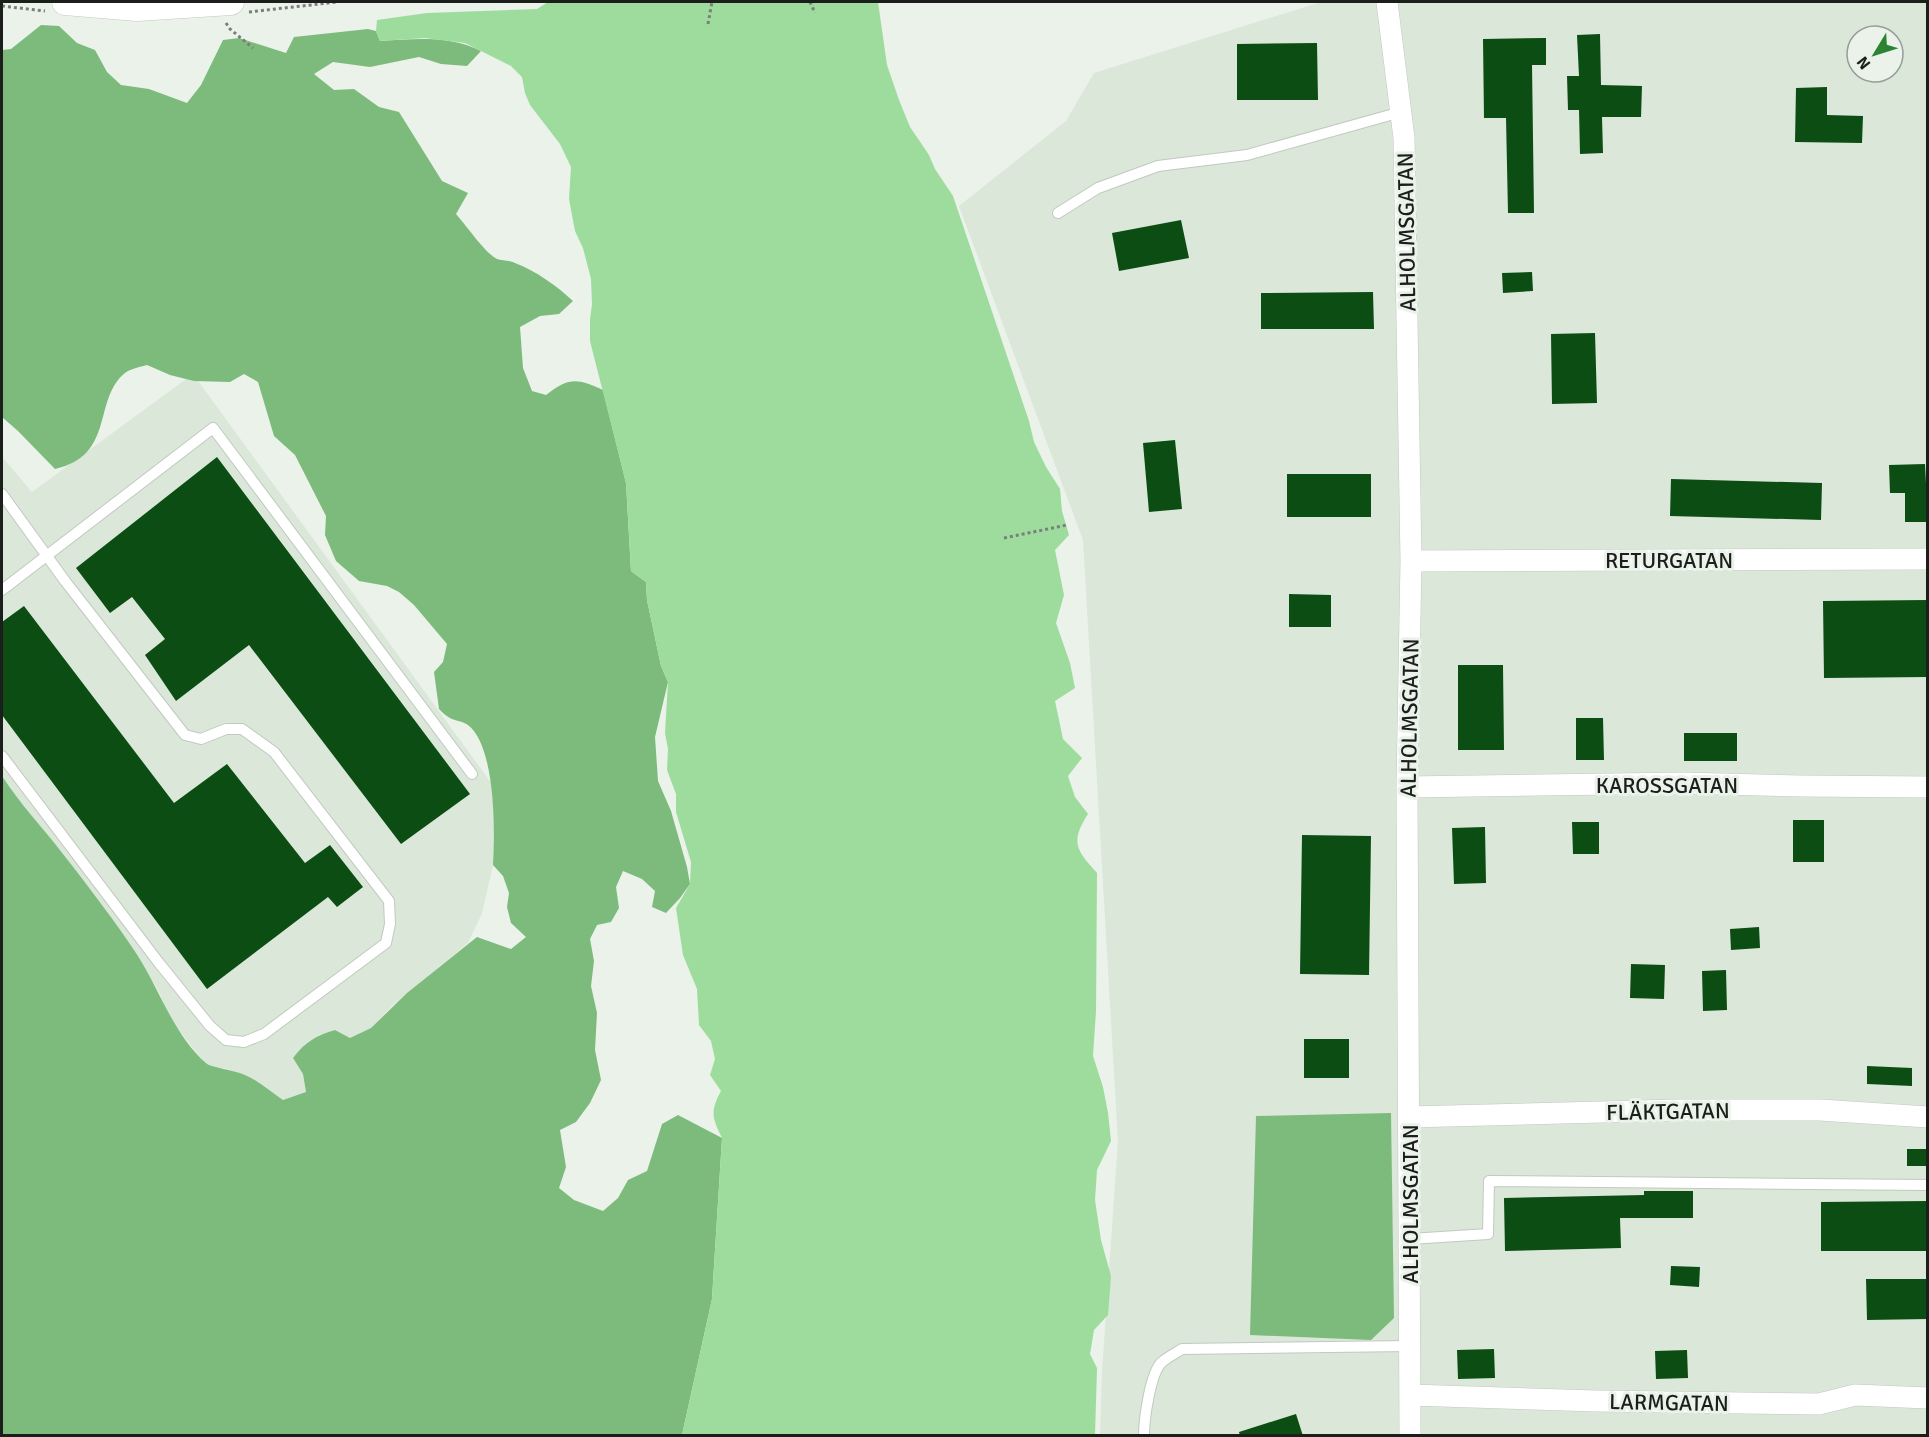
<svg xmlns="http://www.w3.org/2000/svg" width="1929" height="1437" font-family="Signika,sans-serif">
	<rect width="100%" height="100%" fill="#eaf2ea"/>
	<path fill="#dae7d9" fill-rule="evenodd" d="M1321 2H1927V1435H1100L1102 1372 1118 1141 1083 540 959 206 1066 121 1094 73ZM1857 36H1893V72H1857Z
		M193 374 492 784 495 840 493 865 482 913 468 943 392 1006 371 1028 350 1038 335 1030 319 1035 293 1058 303 1074 306 1092 283 1100 247 1076 228 1069 208 1066 193 1048 169 1017 161 996 137 954 64 855 12 792 2 776V457L32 492Z"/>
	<path fill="#7dbb7d" d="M41 25 59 26 77 43 95 50 107 72 121 85 149 89 187 103 201 85 223 40 239 38 286 53 294 37 368 29 376 31 380 41C415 39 449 35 481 51L467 66 441 64 419 57 370 67 333 62 314 74 334 90 354 89 379 107 399 112 442 181 468 193 456 214C466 225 485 253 497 259 502 261 510 260 515 263 536 271 557 286 573 301L559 314 540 316 520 327 523 368 532 391 546 395C569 377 577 378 603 390L626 483 631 571 646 582 647 600 661 666 668 682 655 737 658 781 671 811 687 867 690 884 680 898 666 913 652 907 655 891 642 879 623 871 616 887 619 908 611 922 597 925 590 939 594 961 591 986 597 1013 595 1050 601 1080 590 1103 576 1122 560 1130 566 1167 559 1188 574 1200 603 1211 618 1198 628 1180 647 1171 662 1124 678 1115 722 1138 712 1299 682 1435H2V776C20 804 43 828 63 854 88 886 114 920 136 953 159 988 174 1036 207 1064 211 1067 237 1071 245 1075 259 1081 271 1092 283 1100L306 1092 303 1074 293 1058C305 1042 317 1035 335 1030L350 1038 371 1028 407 993 477 937 511 949 526 937 511 923 507 907 509 893 503 876 493 865C495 832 496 747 468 725 463 721 455 721 450 718 446 716 442 712 439 709L434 672 443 662 447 644 414 605 399 592 387 586 359 581 336 561 325 535 326 516 295 455 274 436 258 382 244 374 230 382 194 381 170 375 147 365C140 367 130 369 125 373 92 400 116 455 55 469L18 431 2 417V50L11 49Z
		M1391 1113 1394 1318 1371 1340 1250 1335 1256 1116Z"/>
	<path fill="#9ddc9d" d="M548 2H878L887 65 899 100 910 127 929 155 935 169 953 196 1029 421 1034 442 1046 467 1060 489 1062 511 1069 535 1055 550 1064 595 1056 623 1070 663 1075 688 1055 701 1063 739 1082 758 1068 776 1075 797 1088 814C1070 842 1076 850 1097 873L1096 1011 1093 1056 1103 1087 1108 1113 1111 1141 1097 1170 1095 1200 1101 1240 1111 1276 1108 1315 1094 1330 1090 1354 1097 1368 1095 1435H682L712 1299 722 1138C712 1118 710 1111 721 1091L710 1075 715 1059 711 1041 699 1025 697 989 683 955 676 908 690 884 691 862 676 812V794L667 770 668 749 665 733 668 682 661 666 647 600 646 582 631 571 626 483 590 341V320L592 304 591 279 583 248 575 231 569 199 571 167 560 144 530 105 525 93 522 77 511 66 465 43 425 38 380 41 376 31 377 20 427 13 537 9Z"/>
	<path fill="#0c4d14" d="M1600 34 1601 85 1642 86 1641 117H1602L1603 153 1580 154 1579 110H1568L1567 76H1579L1577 35Z
		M1546 38V65H1532L1534 213H1508L1506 118H1484L1483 39Z
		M1317 43 1318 100H1237V44Z
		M1827 87V115L1863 116 1862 143 1795 142 1796 88Z
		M1181 220 1189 258 1119 271 1112 233Z
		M1532 272 1533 291 1503 293 1502 273Z
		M1373 292 1374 329H1261V293Z
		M1595 333 1597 403 1552 404 1551 334Z
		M1175 440 1182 509 1149 512 1143 443Z
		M217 457 470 794 401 844 249 645 176 701 145 655 165 639 132 597 110 613 76 568Z
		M1925 464 1928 522H1905V493H1890L1889 465Z
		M1287 474H1371V517H1287Z
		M1671 479 1822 483 1821 520 1670 516Z
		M1289 594 1331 595V627H1289Z
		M1928 600V677L1824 678 1823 601Z
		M24 606 174 803 227 764 305 863 330 845 363 887 337 907 328 897 207 989 2 715V622Z
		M1458 665H1503L1504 750H1458Z
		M1576 718H1603L1604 760H1576Z
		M1684 733H1737V761H1684Z
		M1793 820H1824V862H1793Z
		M1572 822H1599V854H1573Z
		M1485 827 1486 883 1454 884 1452 828Z
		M1302 835 1371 836 1369 975 1300 974Z
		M1759 927 1760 948 1731 950 1730 929Z
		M1631 964 1665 965 1664 999 1630 998Z
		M1726 970 1727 1010 1703 1011 1702 971Z
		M1304 1039H1349V1078H1304Z
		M1867 1066 1912 1068V1086L1867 1084Z
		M1907 1149H1928V1166H1907Z
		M1644 1191H1693V1218H1620L1621 1248 1505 1251 1504 1198 1644 1195Z
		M1928 1201V1251H1821V1202Z
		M1671 1266 1700 1267 1699 1287 1670 1285Z
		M1866 1279H1928V1319L1867 1320Z
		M1494 1349 1495 1378 1458 1379 1457 1350Z
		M1687 1350 1688 1378 1656 1379 1655 1351Z
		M1296 1414 1303 1436H1240L1239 1432Z"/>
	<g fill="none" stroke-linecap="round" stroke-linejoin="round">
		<g stroke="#c2c9c1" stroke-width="12">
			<path id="service" d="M1058 213 1098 188 1158 166 1247 155 1401 112
				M2 494 65 581 185 735 201 739 226 729H242L274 752 389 901 390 924 386 943 264 1034 244 1042 226 1040 210 1026 159 963 2 756
				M2 590 213 428 472 774
				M1410 1239 1488 1234 1489 1181 1928 1185
				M1144 1436C1144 1420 1150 1373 1162 1362 1168 1357 1176 1353 1182 1349L1410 1346"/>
		</g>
		<g stroke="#c2c9c1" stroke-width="22">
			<path id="minor" d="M1387 2 1404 138 1411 561 1407 787 1410 1436
				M1411 561 1928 559
				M1407 787 1683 783 1801 786 1928 787
				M1409 1117 1679 1110H1820L1928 1117
				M1410 1395 1596 1401 1819 1404 1855 1395 1928 1398"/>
		</g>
		<g stroke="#c2c9c1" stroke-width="27">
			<path id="tertiary" d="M65 2 137 8 231 2"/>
		</g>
		<path stroke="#7a7f7a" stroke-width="3" stroke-dasharray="3 3" stroke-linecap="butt" d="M810 2 815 13
			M2 6 45 11
			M249 12 337 2
			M226 23 230 29 253 48
			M708 24 712 2
			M1004 538 1067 525"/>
		<use href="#service" stroke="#fff" stroke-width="10"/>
		<use href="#minor" stroke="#fff" stroke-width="21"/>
		<use href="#tertiary" stroke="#fff" stroke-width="26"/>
	</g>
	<g text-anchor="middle" stroke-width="6" stroke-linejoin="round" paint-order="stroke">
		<g font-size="22" fill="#1b1e1b" stroke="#eaf2ea">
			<text transform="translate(1406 232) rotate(-91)" y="8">ALHOLMSGATAN</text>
			<text x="1669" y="568">RETURGATAN</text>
			<text transform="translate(1409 718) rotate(-89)" y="8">ALHOLMSGATAN</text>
			<text x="1667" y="793">KAROSSGATAN</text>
			<text transform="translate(1668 1111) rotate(-1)" y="8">FLÄKTGATAN</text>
			<text transform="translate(1410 1204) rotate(-90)" y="8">ALHOLMSGATAN</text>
			<text transform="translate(1669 1402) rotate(1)" y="8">LARMGATAN</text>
		</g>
	</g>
	<rect width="1929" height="1437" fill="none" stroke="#1b1e1b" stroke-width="6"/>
	<g transform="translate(1875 54) rotate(232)"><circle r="28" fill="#eaf2ea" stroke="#979d97" stroke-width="1.5"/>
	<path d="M0-4.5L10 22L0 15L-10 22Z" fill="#2c8433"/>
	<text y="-9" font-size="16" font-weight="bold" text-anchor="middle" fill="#1b1e1b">N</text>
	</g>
</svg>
